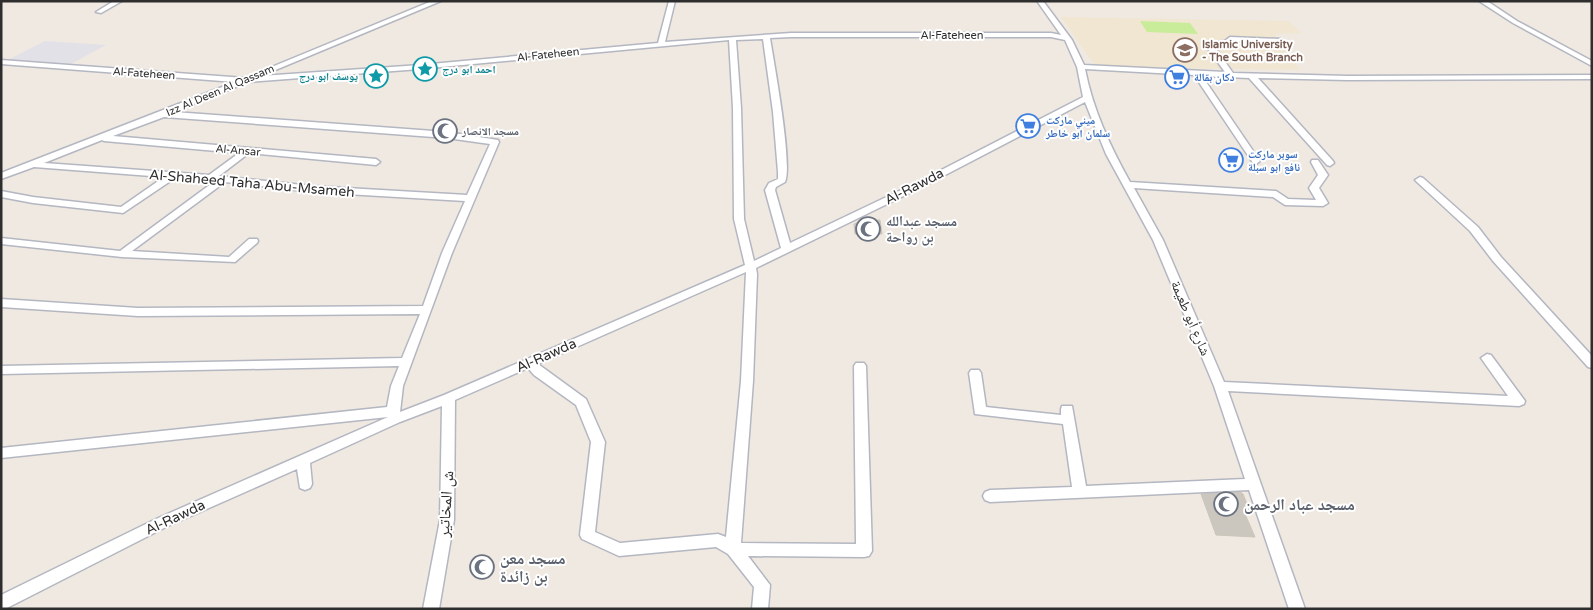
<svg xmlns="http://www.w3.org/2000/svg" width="1593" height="610" font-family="'Varela Round','Noto Naskh Arabic',sans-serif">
	<rect width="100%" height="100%" fill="#efe9e1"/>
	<path fill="#e3e1e8" d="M45 41 106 45 67 66 4 62Z"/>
	<path fill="#f0e6d1" d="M1061 17 1288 21 1302 33 1275 34 1300 70 1096 67Z"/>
	<path fill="#c9ec9a" d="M1140 21 1190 23 1198 34 1147 32Z"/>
	<path fill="#cbc7bf" stroke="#cbc5ba" d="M864 220H880L882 234H855L854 224Z
		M1240 492 1243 494 1251 514H1245L1255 537 1216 535 1201 494Z"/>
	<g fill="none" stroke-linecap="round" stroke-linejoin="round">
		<g stroke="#b4b7c1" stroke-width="3">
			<path id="minor" d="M114 1H122L101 13 96 12Z
				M432 1H441L261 76 420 65 658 43 669 1H675L665 42 791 33H1051L1061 35 1037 1H1043L1072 40 1084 65 1225 72 1208 49 1214 42 1225 41 1230 37 1280 39 1284 41 1280 43 1232 41 1229 44 1219 46 1216 49 1233 73 1348 76 1592 75V79L1348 80 1258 78 1333 161 1334 163 1330 166 1327 165 1249 78 1202 76 1260 161 1256 164 1253 163 1194 75 1085 69C1093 110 1110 146 1130 182L1276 191 1288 199 1316 200 1309 188 1318 175 1311 162 1312 160H1318L1328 175 1319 188 1328 203 1323 206 1285 205 1273 197 1134 188 1163 240 1224 382 1508 396 1481 358 1487 354 1491 355 1525 401 1524 404 1519 406 1228 391 1305 609H1289L1249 490 990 502 985 500 983 496 985 492 990 490 1072 487 1063 424 975 414 969 373 971 370H979L981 373 986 407 1061 415V409L1062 406H1072L1086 486 1245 479 1214 386 1153 240 1106 154 1085 102 926 185 756 268 757 274 753 381 741 543 856 544 854 366 856 363H864L866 366 872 551 869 556 864 557 748 556 770 585 768 609H752L754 587 728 554 716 547 619 556 582 539 580 535 591 442 576 405 534 375 528 368 455 400 454 520 439 609H423L440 520 442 406 400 422 310 463 312 484 310 488 305 490 300 488 297 469 166 527 7 608 1 609V595L156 519 388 417 1 458V448L387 407 391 386 399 366 1 374V366L402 358 420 314 138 316 1 307V299L138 308 423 306 442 253 465 201 312 192 225 182 132 251 229 257 249 239H257L258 241 257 243 235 262 122 257 1 244V238L120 251 215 181 175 178 123 213 33 203 1 197V191L33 197 121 207 164 177 34 167 1 179V173L235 82 1 64V60L245 78ZM791 37H1051L1065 40 1077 67 1083 97 920 181 790 243 775 190 776 187 785 182C793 165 774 63 770 38ZM763 39 773 112 778 172V179L769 183 765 190 781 248 754 261 744 219 741 108 736 40ZM729 40 733 108 734 219 745 265 444 395 400 412 403 386 452 253 499 142 498 140 447 132 174 112 248 82 420 69ZM164 117 447 138 490 144 467 195 312 186 219 176 249 153 376 165 380 162 376 159 113 136ZM102 140 104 141 239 153 209 175 44 163ZM746 272 741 381 726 537 718 534 620 543 595 532 605 442 586 399 538 364Z
				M1479 1H1487L1517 21 1592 61V66L1513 23Z
				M1420 177 1423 178 1478 227 1501 257 1592 356V368L1588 367 1493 261 1470 231 1417 182 1415 180Z"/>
		</g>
		<use href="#minor" fill="#fff" fill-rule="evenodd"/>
	</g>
	<defs>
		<g id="university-ring" transform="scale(1.25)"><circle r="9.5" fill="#fff" stroke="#8d6e63" stroke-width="1.5"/><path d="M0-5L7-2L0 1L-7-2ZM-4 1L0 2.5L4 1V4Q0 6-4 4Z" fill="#8d6e63"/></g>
		<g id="sight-ring" transform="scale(1.25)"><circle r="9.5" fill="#fff" stroke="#0f9aa8" stroke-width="1.5"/><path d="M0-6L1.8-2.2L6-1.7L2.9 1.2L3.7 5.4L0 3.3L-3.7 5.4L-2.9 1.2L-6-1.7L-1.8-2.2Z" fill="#0f9aa8"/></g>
		<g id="supermarket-ring" transform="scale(1.25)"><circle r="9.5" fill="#fff" stroke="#3f7fe0" stroke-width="1.5"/><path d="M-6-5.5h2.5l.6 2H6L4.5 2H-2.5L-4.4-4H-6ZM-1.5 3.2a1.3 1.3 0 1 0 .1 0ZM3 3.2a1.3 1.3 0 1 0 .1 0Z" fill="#3f7fe0"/></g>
		<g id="mosque-ring" transform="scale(1.25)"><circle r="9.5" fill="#fff" stroke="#6b7280" stroke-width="1.5"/><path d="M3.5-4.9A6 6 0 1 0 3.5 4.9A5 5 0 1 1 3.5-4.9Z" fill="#6b7280"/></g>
	</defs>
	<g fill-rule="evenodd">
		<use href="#university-ring" x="1185" y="50"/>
		<use href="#sight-ring" x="425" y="69"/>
		<use href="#sight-ring" x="376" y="76"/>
		<use href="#supermarket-ring" x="1177" y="77"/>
		<use href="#supermarket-ring" x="1028" y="126"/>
		<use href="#mosque-ring" x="445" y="131"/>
		<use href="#supermarket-ring" x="1231" y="160"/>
		<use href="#mosque-ring" x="868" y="229"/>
		<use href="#mosque-ring" x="1226" y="504"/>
		<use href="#mosque-ring" x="482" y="567"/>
	</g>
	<g text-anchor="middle" stroke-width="4" stroke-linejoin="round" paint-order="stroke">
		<g font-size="11" fill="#2e2e2e" stroke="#fff">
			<text x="952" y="39">Al-Fateheen</text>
			<text transform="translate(548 54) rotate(-6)" y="4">Al-Fateheen</text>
			<text transform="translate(144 73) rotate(4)" y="4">Al-Fateheen</text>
			<text transform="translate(220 90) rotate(-23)" y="4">Izz Al Deen Al Qassam</text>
			<text transform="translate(238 150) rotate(5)" y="4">Al-Ansar</text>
		</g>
		<g font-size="11" font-weight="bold" fill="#785e54" stroke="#fff" text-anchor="start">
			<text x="1202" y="48">Islamic University<tspan x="1202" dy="13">- The South Branch</tspan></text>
		</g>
		<g font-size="11" font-weight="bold" fill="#0d838f" stroke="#fff" text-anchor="start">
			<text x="442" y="73">احمد ابو درج</text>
			<text x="358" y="80" text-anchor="end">يوسف ابو درج</text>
		</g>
		<g font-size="11" font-weight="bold" fill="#366cbe" stroke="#fff" text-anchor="start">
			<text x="1194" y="81">دكان بقالة</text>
			<text x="1046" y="124">ميني ماركت<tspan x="1046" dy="13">سلمان ابو خاطر</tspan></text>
			<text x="1248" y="158">سوبر ماركت<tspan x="1248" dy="13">نافع ابو سبلة</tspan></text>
		</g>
		<g font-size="11" font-weight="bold" fill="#5b616d" stroke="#fff" text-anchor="start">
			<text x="462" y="135">مسجد الانصار</text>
		</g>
		<g font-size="14" fill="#2e2e2e" stroke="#fff">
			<text transform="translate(252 183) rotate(5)" y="5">Al-Shaheed Taha Abu-Msameh</text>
			<text transform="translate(914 186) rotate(-27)" y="5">Al-Rawda</text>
			<text transform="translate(1191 318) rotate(67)" y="5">شارع أبو طعيمة</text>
			<text transform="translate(546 355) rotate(-24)" y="5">Al-Rawda</text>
			<text transform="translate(175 517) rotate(-25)" y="5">Al-Rawda</text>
		</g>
		<g font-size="14" font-weight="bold" fill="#5b616d" stroke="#fff" text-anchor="start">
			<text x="886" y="226">مسجد عبدالله<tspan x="886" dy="16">بن رواحة</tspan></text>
		</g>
		<g font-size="16" fill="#2e2e2e" stroke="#fff">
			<text transform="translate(445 504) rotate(-86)" y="6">ش المخاتير</text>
		</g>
		<g font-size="16" font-weight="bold" fill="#5b616d" stroke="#fff" text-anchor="start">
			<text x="1244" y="510">مسجد عباد الرحمن</text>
			<text x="500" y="564">مسجد معن<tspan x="500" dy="18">بن زائدة</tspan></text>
		</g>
	</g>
	<rect width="1593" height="610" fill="none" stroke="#2e2e2e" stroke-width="5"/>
</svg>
